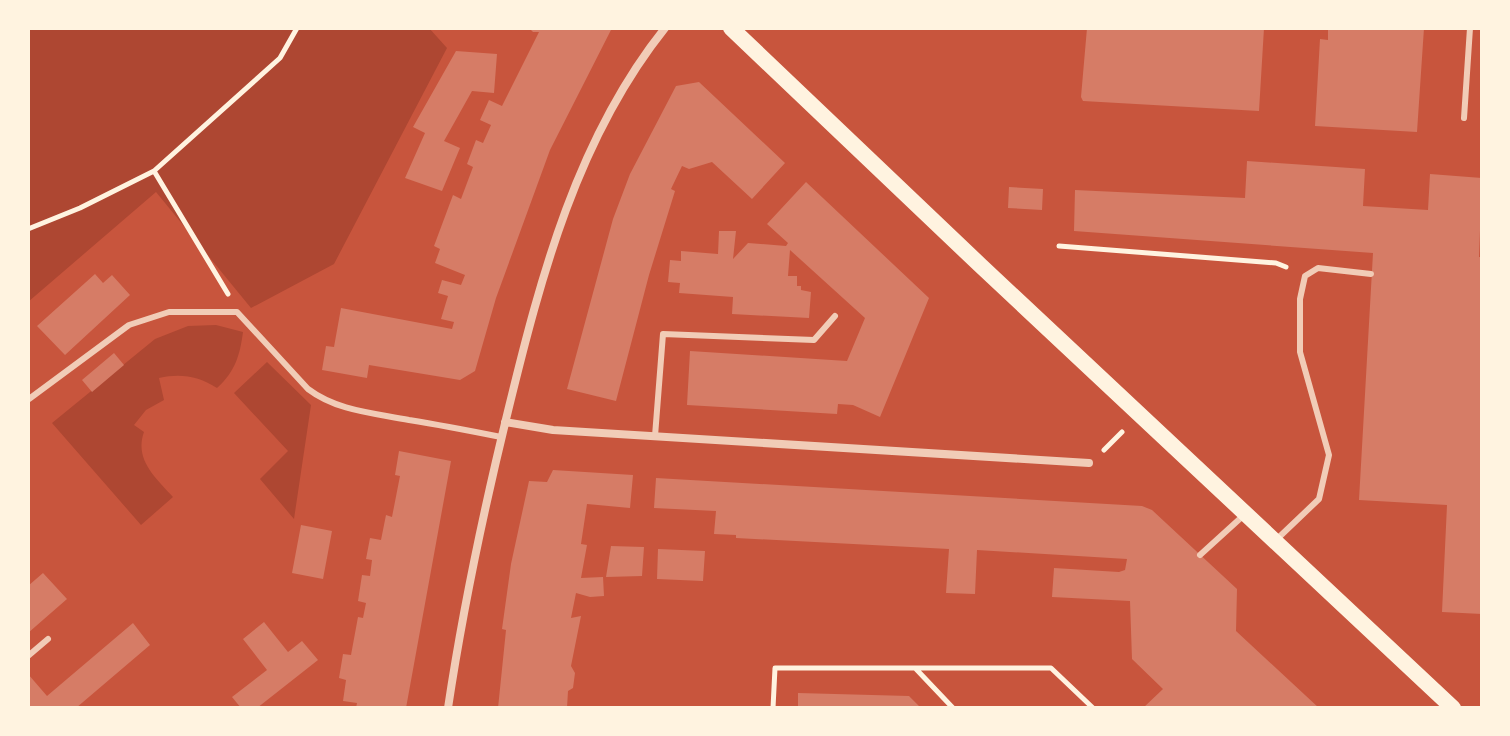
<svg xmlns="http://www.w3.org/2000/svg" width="1510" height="736" font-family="'Varela Round',sans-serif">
	<rect width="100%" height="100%" fill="#c8553d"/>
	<path fill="#ae4732" d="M28 28H429L447 48 334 264 251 308 156 192 28 302Z
		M216 325 243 332C240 355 235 372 217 388 199 376 180 373 159 378L164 400 146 410 134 425 144 432C134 460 156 478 173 497L141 525 52 423 155 339 188 326Z
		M267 362 311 405 294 519 260 479 288 451 234 393Z"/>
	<path fill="#d67c66" d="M529 28H612L550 150 496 298 475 371 460 380 369 365 367 378 322 370 326 346 334 347 341 308 452 329 454 322 441 319 448 296 438 293 442 280 461 285 465 275 435 263 440 249 434 246 453 195 461 199 473 167 467 164 476 140 483 143 491 125 480 120 489 100 502 106 539 32H533Z
		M1087 28H1264L1259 111 1083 101 1081 97Z
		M1328 28H1424L1417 132 1315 126 1320 39 1328 40Z
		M456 51 497 54 494 93 472 91 444 141 460 148 442 191 405 178 425 133 413 127Z
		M699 82 785 163 752 199 712 162 689 169 682 166 671 189 675 191 649 275 616 401 567 389 613 219 630 174 676 86Z
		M1247 161 1365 169 1363 206 1428 210 1430 174 1482 178 1479 257H1482V614L1442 612 1447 505 1359 500 1373 253 1074 231 1075 190 1245 198Z
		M806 182 929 298 880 417 853 405 838 404 837 414 687 405 690 351 847 361 865 318 790 250 788 276H797V286H801V290L811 292 809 318 732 314 733 297 679 293 680 283 668 282 670 260 681 261V251L718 254 719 231H736L733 259 748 243 786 246 788 243 767 224Z
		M1009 187 1043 189 1042 210 1008 208Z
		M95 274 103 283 112 275 130 295 65 355 37 326Z
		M114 353 124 365 92 392 82 380Z
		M399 451 451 461 406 708H356L357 703 343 701 346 680 339 678 343 654 351 655 358 617 363 618 366 603 358 601 362 575 370 576 372 560 366 559 370 538 381 540 386 515 392 517 400 476 395 475Z
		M553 470 633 475 630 508 587 504 581 544 587 545 581 578 603 577 604 596 590 597 576 593 571 618 581 616 571 666 575 673 573 688 568 691 567 708H498L506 630 502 629 511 564 529 481 547 482Z
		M656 478 1142 506 1152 510 1237 589 1236 631 1319 708H1143L1163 689 1132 659 1130 601 1052 597 1054 568 1119 572 1125 570 1127 559 977 550 975 594 946 593 949 549 736 538V535L714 534 716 511 654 508Z
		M301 525 332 531 323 579 292 573Z
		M611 546 644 547 642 576 606 577Z
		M658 549 705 551 703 581 657 579Z
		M43 573 67 599 28 633V586Z
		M264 622 288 652 302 641 318 660 257 708H241L232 697 267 670 243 639Z
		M133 623 150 645 76 708H28V674L47 696Z
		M798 693 909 696 921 708H798Z"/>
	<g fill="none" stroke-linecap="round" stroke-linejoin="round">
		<path stroke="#fff3e0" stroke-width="5" d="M154 171 228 294
			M28 229 80 208 154 171 280 58 297 28
			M1059 246 1276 263 1286 267
			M1104 450 1122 432
			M916 669 953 708
			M773 708 775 668H1051L1093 708"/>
		<path stroke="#f1ccb7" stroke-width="6" d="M1464 118 1470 28
			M29 399 129 325 169 312H237L308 389C337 411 374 413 409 420 440 425 471 431 501 437
			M655 436 663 334 814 340 835 316
			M1276 540 1319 499 1329 455 1300 352V299L1305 276 1318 268 1371 274
			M1200 555 1244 515
			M28 656 48 639"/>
		<path stroke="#f1ccb7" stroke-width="8" d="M505 422 553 430 1089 463
			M448 708C463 608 484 509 508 411 541 276 577 138 665 28"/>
		<path stroke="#fff3e0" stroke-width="16" d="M731 28 980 265 1453 708"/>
	</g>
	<rect width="1510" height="736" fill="none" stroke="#fff3e0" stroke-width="60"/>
</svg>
